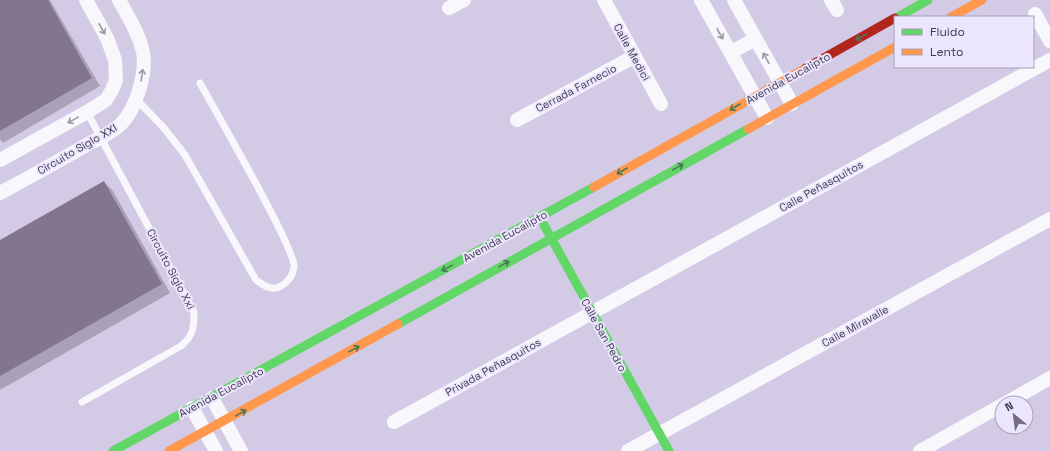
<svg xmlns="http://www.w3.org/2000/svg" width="1050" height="451" font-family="'Space Grotesk',sans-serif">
	<rect width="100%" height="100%" fill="#d3cae6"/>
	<path fill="#0003" d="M0 0H50L100 86 3 143 0 139Z
		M104 182 113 191 170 293 0 390V241Z"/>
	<path fill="#83758d" d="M0 0H48L92 78 0 131Z
		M104 181 162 284 0 376V240Z"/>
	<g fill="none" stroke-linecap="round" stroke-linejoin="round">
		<path stroke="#f8f7fb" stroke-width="7" d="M136 99 164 128 185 155 256 280C263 285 272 292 281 286 288 282 293 276 294 267 296 249 214 109 200 83
			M82 402 181 346C193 336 194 328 194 312L87 112"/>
		<path stroke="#f8f7fb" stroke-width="14" d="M604 0 661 104
			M701 0 767 118
			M734 0 792 104
			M831 0 837 10
			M449 8 464 0
			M1035 14 1050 41
			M731 52 756 39
			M517 120 635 56
			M0 160 87 112 106 100 112 90 116 80 115 60 107 38 86 0
			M0 193C28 178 55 163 83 147 95 140 111 134 121 124 136 109 147 72 143 52 139 34 128 16 119 0
			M212 398 241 451
			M1006 403 1050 378
			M192 408 216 451
			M394 422 1050 60
			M628 451 1050 219
			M920 451 1002 405"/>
		<path stroke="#63d668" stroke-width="9" d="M898 17 928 0
			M544 225 669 451
			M398 324 748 129
			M113 451 594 187"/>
		<path stroke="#ff974d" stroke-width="9" d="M951 17 982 0
			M748 129 895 47
			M594 187 806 68
			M169 451 398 324"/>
		<path stroke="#b3261e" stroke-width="9" d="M806 68 895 18"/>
	</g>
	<defs><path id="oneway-shaft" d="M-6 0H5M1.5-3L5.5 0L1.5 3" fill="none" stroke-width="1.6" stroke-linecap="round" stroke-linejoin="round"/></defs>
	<g stroke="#9c98a4">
		<use href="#oneway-shaft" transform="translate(102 29) rotate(61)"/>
		<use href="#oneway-shaft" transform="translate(720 34) rotate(61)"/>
		<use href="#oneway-shaft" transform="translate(766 58) rotate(-119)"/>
		<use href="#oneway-shaft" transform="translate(142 75) rotate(-82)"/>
		<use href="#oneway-shaft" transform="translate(73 120) rotate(151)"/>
	</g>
	<g stroke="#4d7858">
		<use href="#oneway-shaft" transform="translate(861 37) rotate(151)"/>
		<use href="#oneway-shaft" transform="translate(735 107) rotate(150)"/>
		<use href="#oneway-shaft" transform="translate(678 167) rotate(-29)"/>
		<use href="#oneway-shaft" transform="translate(622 171) rotate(150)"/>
		<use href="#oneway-shaft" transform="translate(504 264) rotate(-29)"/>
		<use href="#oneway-shaft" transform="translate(447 268) rotate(151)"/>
		<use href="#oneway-shaft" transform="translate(354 349) rotate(-29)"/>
		<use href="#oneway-shaft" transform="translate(241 413) rotate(-29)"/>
	</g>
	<g text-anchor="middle" stroke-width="4" stroke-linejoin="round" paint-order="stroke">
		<g font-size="11" fill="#3f394d" stroke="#ece5fe">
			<text transform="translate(632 52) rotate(61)" y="4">Calle Medici</text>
			<text transform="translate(788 78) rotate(-29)" y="4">Avenida Eucalipto</text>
			<text transform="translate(576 88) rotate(-28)" y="4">Cerrada Farnecio</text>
			<text transform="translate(77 149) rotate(-30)" y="4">Circuito Siglo XXI</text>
			<text transform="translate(821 186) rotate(-29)" y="4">Calle Peñasquitos</text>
			<text transform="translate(505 236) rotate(-29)" y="4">Avenida Eucalipto</text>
			<text transform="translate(171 269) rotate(62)" y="4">Circuito Siglo Xxi</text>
			<text transform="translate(855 326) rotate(-29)" y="4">Calle Miravalle</text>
			<text transform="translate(604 335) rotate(61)" y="4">Calle San Pedro</text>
			<text transform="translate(493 367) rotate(-29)" y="4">Privada Peñasquitos</text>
			<text transform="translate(221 392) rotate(-28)" y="4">Avenida Eucalipto</text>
		</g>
	</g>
	<rect x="894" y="16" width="140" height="52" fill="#ece5fe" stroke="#a7a0b7"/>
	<rect x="902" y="29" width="20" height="6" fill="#63d668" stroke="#a7a0b7"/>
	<text x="930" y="36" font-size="12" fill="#3f394d">Fluido</text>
	<rect x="902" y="49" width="20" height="6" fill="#ff974d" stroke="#a7a0b7"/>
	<text x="930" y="56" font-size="12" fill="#3f394d">Lento</text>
	<g transform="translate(1014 415) rotate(331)"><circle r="19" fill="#ece5fe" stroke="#a7a0b7"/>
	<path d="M0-3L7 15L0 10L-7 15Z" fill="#736c83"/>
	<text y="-6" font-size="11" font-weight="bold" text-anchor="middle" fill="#3f394d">N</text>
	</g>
</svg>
